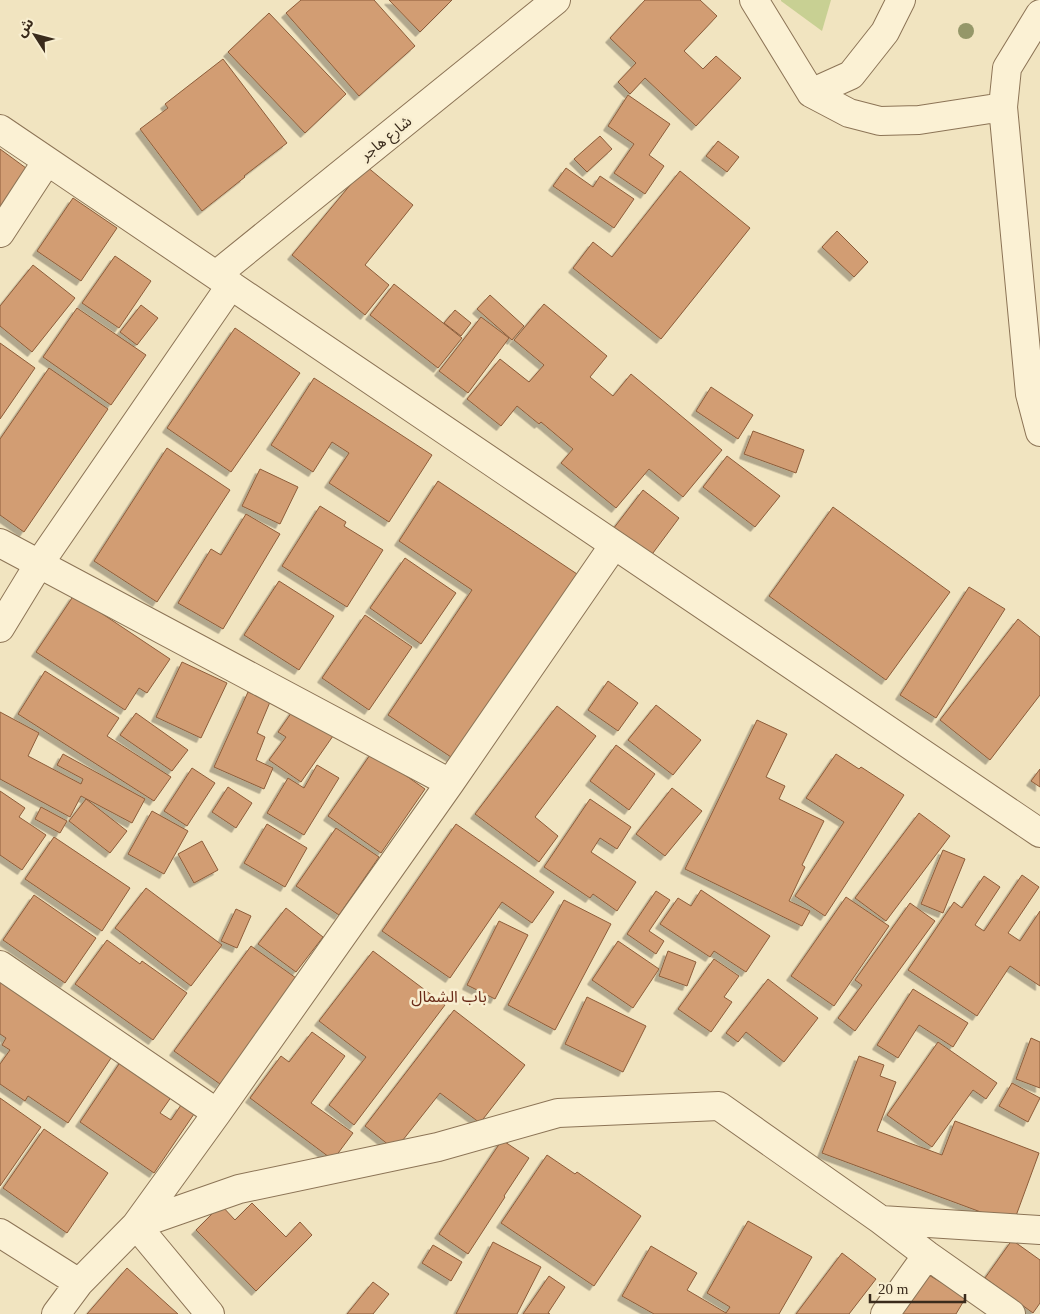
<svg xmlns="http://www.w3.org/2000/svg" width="1040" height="1314" font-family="'Times New Roman','Noto Sans Arabic',serif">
	<defs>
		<filter id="shadow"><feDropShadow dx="-4.5" dy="4.5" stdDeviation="0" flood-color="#0004"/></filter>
	</defs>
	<rect width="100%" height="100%" fill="#f1e4c0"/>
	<path fill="#c8d093" d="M781 0H831L822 31 781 1Z"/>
	<path fill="#d29d73" stroke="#8d5d3a" filter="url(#shadow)" d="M301 0H374L415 46 359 96 286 13Z
		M389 0H452L420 32Z
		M645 0H700L717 16 684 51 703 69 716 56 741 78 696 126 645 78 630 94 618 82 636 63 610 38Z
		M269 13 346 94 305 133 228 52Z
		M223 59 287 143 244 176 245 177 202 211 140 129 168 108 165 104Z
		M628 95 670 124 649 155 664 166 645 194 614 173 634 144 608 126Z
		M600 136 612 149 587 172 574 159Z
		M718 141 739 157 727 172 706 156Z
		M0 149 30 171 0 212Z
		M366 166 413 205 365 265 389 285 365 315 292 255Z
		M566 168 593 187 600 176 634 199 614 228 553 186Z
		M680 171 750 228 661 339 573 268 593 242 612 257Z
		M73 198 117 228 81 281 37 251Z
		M837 231 868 262 854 277 822 247Z
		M115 256 151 281 119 328 82 303Z
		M33 265 75 298 32 352 0 326V306Z
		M394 284 462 338 438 368 370 315Z
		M490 295 524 326 512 340 477 309Z
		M544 304 607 356 590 377 613 396 631 374 722 450 683 497 649 469 616 508 561 463 573 449 541 422 539 424 517 406 501 426 467 399 500 359 529 382 544 365 514 340Z
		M141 305 158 318 137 345 120 332Z
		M77 308 146 355 111 405 43 357Z
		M455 310 471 323 461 336 444 323Z
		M481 317 509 338 468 393 439 371Z
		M235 328 300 373 231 472 167 428Z
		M0 343 35 368 0 419Z
		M49 368 108 409 24 532 0 515V439Z
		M314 378 432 455 389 522 329 483 349 453 332 442 313 472 271 445Z
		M711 387 753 415 738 439 696 411Z
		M753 431 804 450 796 473 744 454Z
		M167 448 230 490 157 602 94 561Z
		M727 456 780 496 755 527 703 487Z
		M260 469 298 487 280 524 242 506Z
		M438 481 577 574 454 759 388 715 472 590 399 541Z
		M643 490 679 518 647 561 610 533Z
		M320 506 346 522 344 526 383 550 347 607 282 566Z
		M833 507 950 592 886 680 769 596Z
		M246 514 280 534 223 629 178 603 211 549 221 555Z
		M405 558 456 593 421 644 370 608Z
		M279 581 334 616 299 670 244 635Z
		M969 587 1005 609 936 718 900 695Z
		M74 595 170 659 147 693 139 688 125 710 36 652Z
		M365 615 412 647 369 710 322 678Z
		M1018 619 1040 637V695L990 760 940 720Z
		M182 662 227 683 201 738 156 717Z
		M45 671 119 718 107 736 171 777 154 801 18 714Z
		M608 681 638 703 618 731 588 710Z
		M248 692 270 702 257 733 265 737 256 760 273 768 264 789 214 767Z
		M656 705 701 740 673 775 628 740Z
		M557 706 596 736 535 817 558 836 539 862 475 814Z
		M294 709 333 736 301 782 269 760 286 737 278 732Z
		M0 712 39 733 28 756 81 784 83 779 57 765 63 754 145 799 132 823 81 796 70 817 0 779Z
		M136 713 188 750 172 771 120 735Z
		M757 720 787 734 766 777 785 786 779 799 824 821 802 865 805 867 789 901 810 911 802 926 685 869Z
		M616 745 655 774 629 810 590 781Z
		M372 752 425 789 381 853 328 816Z
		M836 754 859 769 861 767 904 795 825 916 795 896 844 822 806 798Z
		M317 765 339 778 304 835 267 813 288 778 304 788Z
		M192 768 215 783 187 826 164 811Z
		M1040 769V787L1031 781Z
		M228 787 252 803 236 828 212 812Z
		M672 788 702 811 665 856 636 834Z
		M0 791 25 808 19 817 46 835 22 870 0 855Z
		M86 799 127 831 110 853 69 821Z
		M590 799 631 827 617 849 600 838 591 852 636 882 617 911 593 894 590 898 544 867Z
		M41 807 67 821 60 833 35 819Z
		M152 811 188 831 164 874 128 854Z
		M919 813 950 836 886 921 855 898Z
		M267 824 307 848 285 887 244 863Z
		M456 824 554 892 532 923 502 902 450 978 382 931Z
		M336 828 379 857 339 915 296 886Z
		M54 837 130 888 102 931 25 879Z
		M202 841 218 870 194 883 178 854Z
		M943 850 965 859 943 913 921 904Z
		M1022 875 1039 887 1008 933 1020 941 1040 911V986L1010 966 977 1016 908 970 954 902 962 908 984 876 1000 887 975 925 984 931Z
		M146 888 222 945 191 986 115 928Z
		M701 890 770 936 746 972 714 951 710 957 660 924 678 898 691 906Z
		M656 891 670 900 649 931 664 941 656 954 627 934Z
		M34 895 96 938 65 983 3 940Z
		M846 897 889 926 834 1006 791 976Z
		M564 900 611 924 555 1030 508 1005Z
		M910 903 935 921 855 1031 838 1018 862 985 855 980Z
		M286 908 323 937 296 972 258 944Z
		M236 909 251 916 237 948 221 941Z
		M499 921 528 935 495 999 467 985Z
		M107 940 140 964 142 961 187 993 153 1040 75 984Z
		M618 941 659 969 633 1008 592 980Z
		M251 946 296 978 220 1084 174 1051Z
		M373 951 445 1005 354 1125 329 1105 366 1057 319 1021Z
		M668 951 696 962 687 986 659 976Z
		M714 959 739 976 724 997 732 1002 711 1032 678 1009Z
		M0 971 117 1049 68 1123 28 1096 25 1101 0 1084V1064L10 1050 2 1045 6 1038 0 1034Z
		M768 979 818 1018 784 1062 746 1032 738 1042 726 1033Z
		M913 989 968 1023 953 1047 919 1025 898 1058 877 1045Z
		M587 997 646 1026 623 1072 565 1044Z
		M454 1010 525 1065 480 1123 440 1093 395 1150 365 1126Z
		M312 1032 345 1056 311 1103 353 1133 333 1160 250 1098 281 1056 289 1062Z
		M1031 1038 1040 1042V1088L1016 1079Z
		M938 1042 997 1083 986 1099 973 1090 932 1147 887 1115Z
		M859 1056 884 1065 880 1076 896 1082 877 1131 942 1155 955 1121 1039 1153 1013 1224 822 1153Z
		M123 1058 174 1093 160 1113 171 1120 181 1105 194 1114 154 1173 80 1122Z
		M1012 1083 1040 1098 1028 1122 999 1106Z
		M0 1098 41 1127 0 1186Z
		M44 1129 108 1173 67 1233 3 1188Z
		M502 1140 529 1158 504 1196 505 1197 468 1254 439 1234Z
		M547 1155 575 1174 577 1172 641 1216 594 1286 501 1223Z
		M252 1203 286 1237 300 1222 312 1235 256 1291 196 1230 221 1205 235 1220Z
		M748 1221 812 1257 779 1314H654L622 1296 651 1246 697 1273 687 1290 726 1313 730 1307 707 1293Z
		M1012 1240 1040 1260V1303L1033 1313 985 1278Z
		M493 1242 541 1267 517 1314H456Z
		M433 1245 462 1262 451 1281 422 1263Z
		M842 1253 876 1279 849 1314H796Z
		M127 1268 178 1314H87Z
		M927 1274 966 1297 956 1314H902Z
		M549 1276 565 1287 548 1313 550 1314H523Z
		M373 1282 389 1294 373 1314H347Z"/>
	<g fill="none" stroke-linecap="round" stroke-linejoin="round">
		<g stroke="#8c7456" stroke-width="30">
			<path id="minor" d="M754 0 811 93 849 113 880 121 919 120 1003 107
				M1040 14 1007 68 1003 107 1030 394 1040 432
				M811 93 851 75 885 32 901 0
				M0 129 1040 833
				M0 233 47 161
				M216 275 556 0
				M0 543 450 783
				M0 628 39 564 231 285
				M0 965 217 1113
				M881 1220 1040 1230
				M0 1233 79 1283
				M56 1314 79 1283 136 1225 217 1113 450 783 614 545
				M210 1314 136 1225 239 1189 438 1147 558 1113 719 1106 881 1220 927 1255 1011 1314
				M885 1314 927 1255"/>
		</g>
		<use href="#minor" stroke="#fbf1d4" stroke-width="28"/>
	</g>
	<circle fill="#959769" cx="966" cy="31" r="8"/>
	<g text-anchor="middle" stroke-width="5" stroke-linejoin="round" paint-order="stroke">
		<g font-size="15" fill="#3a2b1c" stroke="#f8eed0">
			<text transform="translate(386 138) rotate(-39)" y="5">شارع هاجر</text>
		</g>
		<g font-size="16" fill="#6a2b18" stroke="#f8eed0">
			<text x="449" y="1002">باب الشمال</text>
		</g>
	</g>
	<g transform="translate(35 35) rotate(306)" stroke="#f8eed0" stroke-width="4" paint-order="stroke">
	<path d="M0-4L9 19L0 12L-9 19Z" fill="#3a2b1c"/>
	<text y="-8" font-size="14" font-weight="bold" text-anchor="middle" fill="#3a2b1c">ش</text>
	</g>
	<path d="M870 1294v8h95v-8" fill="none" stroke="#3a2b1c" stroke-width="2.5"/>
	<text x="878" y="1294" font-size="15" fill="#3a2b1c" stroke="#f8eed0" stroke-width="4" paint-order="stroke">20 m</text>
</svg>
